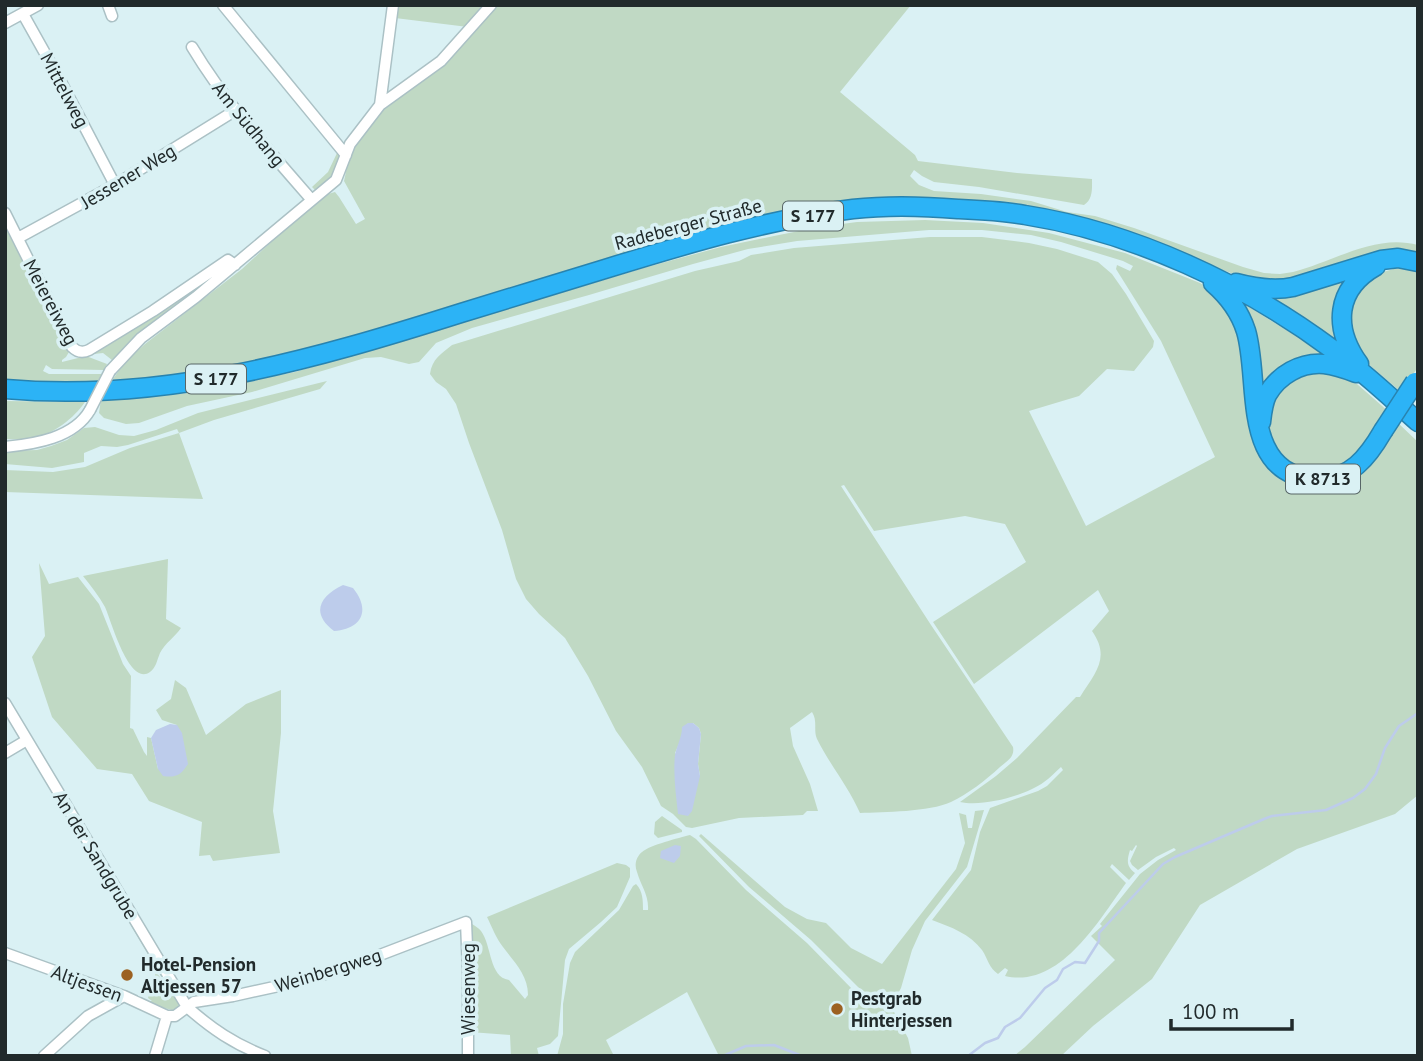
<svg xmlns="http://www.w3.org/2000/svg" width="1423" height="1061" font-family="'PT Sans',sans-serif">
	<rect width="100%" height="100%" fill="#daf1f4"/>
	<path fill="#c0d9c4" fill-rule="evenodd" d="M397 5H488L468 27 395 18Z
		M494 5H911L840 92 915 155 918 161 1017 173 1092 179C1092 189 1093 199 1084 205L979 187 934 182 922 176 914 170 910 176 919 185 934 191 981 194 1031 201 1067 212 1095 216 1134 228 1243 267 1264 273 1280 274 1293 272C1333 262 1375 233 1418 245V255L1307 279 1261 284 1217 268 1151 240 1111 227 891 199 434 314 284 356 182 375 111 382 124 363 145 344 242 269 321 196 335 192 339 197 356 224 365 219 344 181 349 158 353 148 381 109 442 62Z
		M338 151 340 159 330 179 316 191 312 187 328 172Z
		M925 220 983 223 1049 233 1125 253 1200 283 1219 295 1235 318 1264 455 1324 484 1397 422 1418 442V795L1395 814 1297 849 1200 905 1152 979 1093 1026 1061 1056H1014L1025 1047 1115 960 1091 936 1102 926 1100 924 1140 874 1158 860 1176 850 1174 848 1156 857 1138 870 1132 865 1130 861 1137 846 1136 845 1132 851 1130 850C1127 860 1126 866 1135 873L1129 880 1112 864 1110 867 1126 883C1099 920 1060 989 1005 976L1008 970 1005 968 998 974C989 968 988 959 982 950 970 934 951 927 932 920L971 870 980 832 990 808 1038 791 1047 786 1063 770 1061 767C1055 772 1050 778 1044 782 1025 796 983 807 960 802L996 776 1017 758 1076 697H1080C1095 673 1111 658 1092 631L1109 611 1098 590 974 684 933 622 1026 562 1005 524 965 516 874 531 844 485 841 486 931 625 1013 747C1015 757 1007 761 1000 767 986 780 968 794 951 802 929 812 884 812 860 813 848 786 830 765 817 739 813 730 818 721 812 712L790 728 793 746 810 784 818 811H807L803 815 739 818 692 828 686 827 673 814 661 806 642 767 616 731 588 676 565 638 539 614 526 599 516 579 502 530 469 443 456 404 446 389 436 382 430 374C432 359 441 354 452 345L695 271 739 261 751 255 794 248 930 237H982L1029 243 1057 249 1098 262 1112 274 1126 294 1154 341 1153 347 1134 371 1107 369 1079 396 1029 411 1086 526 1215 457 1161 341 1116 269 1117 265 1130 271 1133 266 1123 261 1061 242 1031 235 982 230H929L797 241 748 249 693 264 589 295 472 328 436 343 419 362 409 364 381 357 365 358 252 392 187 406 139 423 126 424 104 418 99 413 101 399 188 393 295 372 647 267 721 247 774 236 819 227 857 222ZM688 723H693L699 728 701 734 698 764 700 776 675 753Z
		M5 221 62 331 60 334 69 352 66 357 62 360V362L86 356 107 364 104 370 52 369 46 365 43 371 49 374H102L96 385 5 381Z
		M227 265 229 267 140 333 112 360 103 353 94 354 93 352Z
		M1397 268H1411L1418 271V367L1401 392 1367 363 1351 338 1350 304 1360 288 1383 272Z
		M1356 275 1344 349 1260 293Z
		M1241 302 1296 336H1304L1329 352V359L1263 394Z
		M1311 370 1344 377 1357 384 1389 412 1369 443 1347 465 1325 473 1286 464 1268 438 1267 412 1271 402 1285 382Z
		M327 381 320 389 214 420 179 433 203 499 5 492V470L53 472 85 467 130 448 179 433 177 429 128 445 117 447 101 446 84 453V462L52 468 5 464V451L37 450 51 446 67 440 84 428 95 427 119 435 134 436 156 430 198 413Z
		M5 401 85 402C74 418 54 434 34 438 25 440 15 439 5 439Z
		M168 559 166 619 181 628C175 637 165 643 160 653 157 660 156 668 150 672 129 687 111 620 105 607 99 596 91 586 83 576Z
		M39 563 49 584 78 577 99 604 123 664 131 676 130 728 133 729 144 752 147 756V737L151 738 158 769 177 725 162 720 156 710 171 699 175 680 186 688 206 735 246 704 281 690V733L273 811 280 853 213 861 210 855 199 856 202 822 149 801 132 774 97 769 52 717 32 657 45 636Z
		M38 769H40L179 1001 178 1010 175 1011 140 1001H152L148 998 156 972 168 988Z
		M984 810 967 867 925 921 912 950 901 988 892 1005 877 999 860 989 811 940 749 887 699 836 701 834 785 907 807 919 826 923 851 948 882 964 956 869 965 843 959 813 966 815 968 828H972L975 811Z
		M662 816 682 830V832L658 838 654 834 655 822Z
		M690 835 696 839 746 890 807 943 855 992 876 1005 893 1010 908 1038 912 1056H719L687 992 606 1040 614 1056H557L563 1034V1004L570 963 575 952 619 910 633 886 636 884C643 891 643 901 643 910H648C649 895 641 886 637 872 634 865 636 857 642 852 650 845 679 838 690 835Z
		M617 863 626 865 630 868V877L617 907 601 922 569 949 565 960 558 1036 550 1044 537 1048 539 1056H511L510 1035 470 1032V931L472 924C475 926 479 928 481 931 492 946 489 977 509 980L525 999 528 995C528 975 514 962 503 947 496 938 492 927 487 917Z"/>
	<path fill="#bdcceb" d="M343 585 353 588C371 610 362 629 334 631 310 613 320 596 343 585Z
		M688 723H693L699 728 701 734 698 764 700 776 692 811 688 816 678 814C676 795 673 774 675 755 677 745 682 737 682 727Z
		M170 724 177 725 182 733 188 764C181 775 176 778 163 776L158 769 151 738 156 730Z
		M675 845 681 846 680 856 674 863 660 858 661 851Z"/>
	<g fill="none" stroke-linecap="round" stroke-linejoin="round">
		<path stroke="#bdcceb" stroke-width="2.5" d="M723 1056 746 1046 774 1045 802 1056
			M968 1056 985 1043 998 1038 1005 1027 1020 1018 1045 988 1057 980 1063 969 1075 962 1085 963 1099 941V933L1163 864 1175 857 1264 819 1272 816 1326 810 1353 798 1365 789 1376 774 1385 748 1399 726 1418 713"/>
		<g stroke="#abc1c5" stroke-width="13">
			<path id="street" d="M108 5 112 16
				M223 5 346 155
				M23 14 60 80 115 185
				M5 23 38 5
				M192 47C225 102 269 151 311 199
				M380 105 393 5
				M5 213 72 347C77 352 83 353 89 350L153 311 228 260 235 265
				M18 238 115 185 236 110
				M110 371 141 338 196 297 336 180 350 144 380 105 441 61 491 5
				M5 447C35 444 74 438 90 410
				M5 703 187 1007C212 1029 234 1044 265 1056
				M5 753 27 740
				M5 953 124 996 167 1016H175L194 1002 233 996 297 982 346 968 466 922 468 971V1056
				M44 1056 88 1016 124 996
				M155 1056 167 1016"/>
		</g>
		<g stroke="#2883af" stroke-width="21">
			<path id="highway" d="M1213 283C1228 296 1240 312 1246 331 1261 381 1239 477 1318 479 1350 480 1368 457 1383 431
				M1236 283C1255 288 1274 291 1293 287L1381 260 1398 258 1418 262
				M1359 364C1333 328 1335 289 1376 266
				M5 389C164 403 312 360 461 313 509 298 557 284 605 269 686 244 769 219 853 209 888 205 923 206 958 209 980 210 1003 211 1025 215 1133 232 1245 284 1332 349 1363 371 1390 397 1418 422
				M1261 422C1262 413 1263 403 1267 395 1278 375 1301 362 1324 364 1334 365 1346 369 1356 373"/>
		</g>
		<use href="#street" stroke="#fff" stroke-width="10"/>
		<use href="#highway" stroke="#2cb3f6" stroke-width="18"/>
		<g stroke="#abc1c5" stroke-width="13" stroke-linecap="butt">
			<path id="street-bridge" d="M90 410 110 371"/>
		</g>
		<g stroke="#2883af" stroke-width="21" stroke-linecap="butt">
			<path id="highway-bridge" d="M1383 431 1415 382"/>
		</g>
		<use href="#street-bridge" stroke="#fff" stroke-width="10"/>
		<use href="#highway-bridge" stroke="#2cb3f6" stroke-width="18"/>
	</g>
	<g fill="#9c6121" stroke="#daf1f4" stroke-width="2.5">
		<circle cx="127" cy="975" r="7"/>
		<circle cx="837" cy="1009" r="7"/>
	</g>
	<g text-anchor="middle" stroke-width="7" stroke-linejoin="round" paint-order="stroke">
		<g fill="#daf1f4" stroke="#586667" stroke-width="2">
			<rect x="783" y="201.5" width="60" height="29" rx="5"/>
			<rect x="186" y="364.5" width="60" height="29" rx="5"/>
			<rect x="1286" y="464.5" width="74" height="29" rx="5"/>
		</g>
		<g font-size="18" font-weight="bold" fill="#212a2b">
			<text x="813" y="222">S 177</text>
			<text x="216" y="385">S 177</text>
			<text x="1323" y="485">K 8713</text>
		</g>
		<g font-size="19" fill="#212a2b" stroke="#daf1f4">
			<text transform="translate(65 90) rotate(62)" y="7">Mittelweg</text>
			<text transform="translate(249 124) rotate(51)" y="7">Am Südhang</text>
			<text transform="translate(128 176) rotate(-31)" y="7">Jessener Weg</text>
			<text transform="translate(688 224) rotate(-15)" y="7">Radeberger Straße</text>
			<text transform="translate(51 302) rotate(62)" y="7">Meiereiweg</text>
			<text transform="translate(96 855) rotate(59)" y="7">An der Sandgrube</text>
			<text transform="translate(328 970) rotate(-17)" y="7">Weinbergweg</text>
			<text transform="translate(87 983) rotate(20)" y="7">Altjessen</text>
			<text transform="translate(468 989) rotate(-90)" y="7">Wiesenweg</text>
		</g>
		<g font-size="19" font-weight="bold" fill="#212a2b" stroke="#daf1f4" text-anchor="start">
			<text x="141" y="971">Hotel-Pension<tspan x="141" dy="22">Altjessen 57</tspan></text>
			<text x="851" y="1005">Pestgrab<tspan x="851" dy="22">Hinterjessen</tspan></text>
		</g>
	</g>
	<rect width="1423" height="1061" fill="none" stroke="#212a2b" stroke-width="14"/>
	<path d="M1171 1019v10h121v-10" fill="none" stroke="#212a2b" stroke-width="3.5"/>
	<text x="1182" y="1019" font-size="21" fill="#212a2b" stroke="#daf1f4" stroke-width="5" paint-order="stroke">100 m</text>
</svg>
